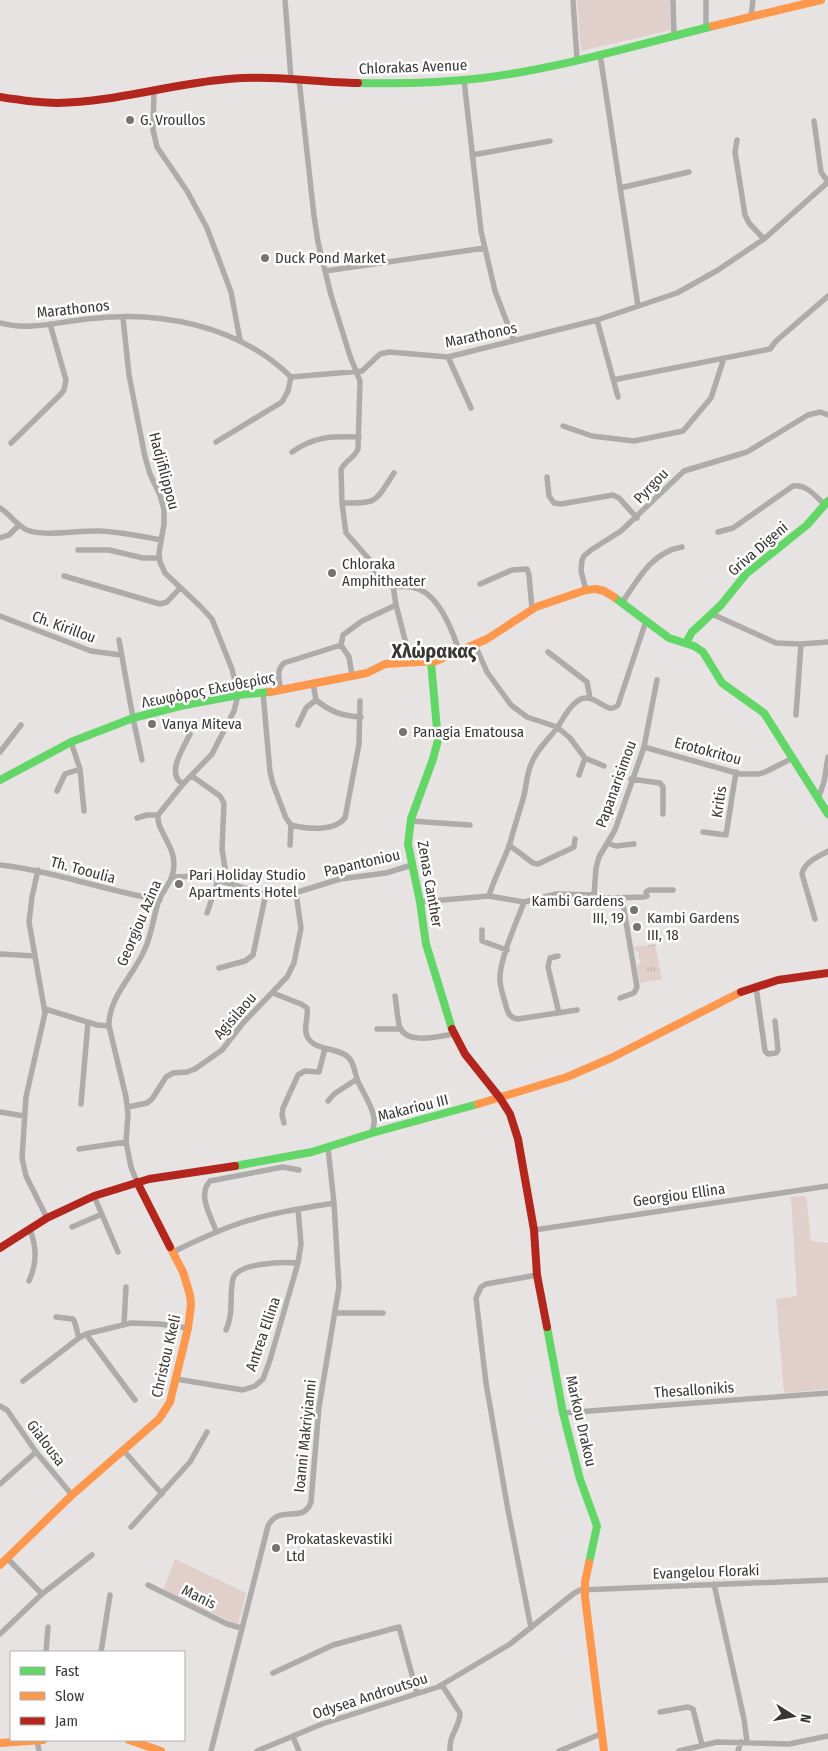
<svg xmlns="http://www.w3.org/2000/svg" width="828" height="1751" font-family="'Fira Sans Condensed',sans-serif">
	<defs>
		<pattern id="park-tufts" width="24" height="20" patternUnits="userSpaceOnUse" patternTransform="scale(1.25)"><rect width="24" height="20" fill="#e0cfca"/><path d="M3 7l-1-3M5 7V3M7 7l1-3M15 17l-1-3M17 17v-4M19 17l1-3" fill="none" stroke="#c1b2ae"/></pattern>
	</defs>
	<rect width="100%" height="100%" fill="#e7e3e2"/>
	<path fill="#e0cfca" d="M577 0H670L671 30 581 51Z
		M806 1196 811 1241 828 1243V1389L784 1393 776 1299 797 1296 791 1197Z
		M175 1559 246 1593 238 1625 163 1590Z"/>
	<path fill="url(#park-tufts)" d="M655 944 662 979 640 983 637 966 640 963 639 952 633 948 634 947Z"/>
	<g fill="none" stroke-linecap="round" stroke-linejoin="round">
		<path stroke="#adacab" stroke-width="5.5" d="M285 0 291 79
			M573 0 577 59
			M673 0 674 36
			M751 17 753 0
			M706 28V0
			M600 54 638 306
			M299 79 314 216 318 242 331 295 350 356 360 381 358 449C355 458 344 461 341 470L342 503 346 533 369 559 376 581C386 588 400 586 411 587 437 590 452 629 459 651
			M464 80 481 231 495 291 514 341
			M154 90 153 130 157 147 187 191 207 228 231 292 240 340
			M814 121 821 172 828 182
			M737 140 735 152 745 215 749 223 764 239
			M472 155 550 141
			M620 188 689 172
			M325 271 485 248
			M123 318 129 375 145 457 150 474 160 495 164 510V524L159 553 160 562 165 573 200 606 212 619 232 669 238 695 234 711 212 754 183 784 158 815C156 833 181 849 172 876 169 885 163 891 159 900 153 917 152 935 144 951 133 976 108 998 109 1026L126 1097 128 1114 126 1142 131 1167 137 1182
			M597 320 618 397
			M0 323C28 331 58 322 87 319 159 310 238 325 291 377L362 371 380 354 389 352 448 357 597 320 677 293 718 270 764 239 828 182
			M448 357 471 408
			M613 380 770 349 776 341 828 296
			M563 426 592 436 634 441 683 431 711 398 724 358
			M216 442 282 402 288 391 291 377
			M11 443 60 395 64 390 66 380 50 324
			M292 452C315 436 332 436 359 437
			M547 477 549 496 554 503 561 504 613 495 619 498 637 518
			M342 503C379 503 374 503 394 473
			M0 508C10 514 16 525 27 530 45 537 79 530 100 531 120 532 141 536 161 540
			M718 532 733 528 793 486C807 484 815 496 825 505
			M0 538 9 535 19 525
			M78 550H109L143 558H159
			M64 576 160 604 167 602 180 588
			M480 584 512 570 527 569 529 575 532 609
			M393 586 396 605 411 663
			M586 590 581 571 582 560 584 556 591 550 621 531 684 471 747 452 808 415 820 412 828 415
			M622 603C638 579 652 552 682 547
			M712 614 776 643 801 644 828 642
			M0 616 91 651 121 655
			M119 640 133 718 142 760
			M475 645 487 672 511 705 527 717 557 727 570 738 585 758 604 766
			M548 652 587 682 590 698
			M352 675 349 657 341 645 343 635 362 621 396 605
			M281 690C279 680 276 670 284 663L341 645
			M263 693 270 772 273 784 286 818 291 825 290 845
			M316 700C331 712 342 716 361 717
			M796 715 801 644
			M298 725 306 708 316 700 313 683
			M644 747 740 774H759L765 772 793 758
			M0 752 21 725
			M80 769 84 811
			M579 775 585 758
			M192 776 220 796 224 803 222 849 225 868 221 881
			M631 779 660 783 663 787V814
			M183 784C165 774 184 747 190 734
			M57 791 65 774 80 769 71 742
			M818 799 824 782 828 757
			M137 818 147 815H158
			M410 821 470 825
			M291 825C307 829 334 832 345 818L359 744 360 701
			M703 832 726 835 736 772
			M607 843 616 846 634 844
			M509 845 533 863 538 864 570 849 574 847 575 839
			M0 865C54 871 106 891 160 900
			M38 870 32 897 29 922 45 1013 26 1097 22 1158 26 1176 47 1218
			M172 877 202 876 256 891 288 895 340 879 386 873 412 865
			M594 895 596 868 599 857 615 830 644 747 657 680
			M489 896C494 878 504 861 510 843 514 828 519 813 523 799 527 786 526 774 532 762 537 749 549 739 557 728 563 719 567 710 575 703 593 686 606 718 618 705L646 621
			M420 902 489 896 524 902 556 894 594 895 604 898 644 897 647 896 646 892 649 890H673
			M524 902C517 922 499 959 500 980 500 987 503 995 505 1002 507 1011 509 1018 518 1019L577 1010
			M207 913 218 880
			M815 919 802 874C804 862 818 857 828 851
			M482 930V941L507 950
			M0 954 35 956
			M558 956 550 958 548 967 559 1013
			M219 968 245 961 253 955 266 893
			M756 987 765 1051 768 1054 776 1053 778 1050 775 1021
			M273 993 301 1004 307 1008C309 1018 302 1029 308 1038 317 1052 340 1047 349 1058 354 1063 355 1073 357 1079 362 1092 372 1104 374 1118 375 1123 373 1128 372 1133
			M395 996C397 1006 397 1019 400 1028 408 1045 440 1036 454 1034
			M620 998 634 993 637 987 622 898
			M45 1009 97 1025 109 1026
			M377 1029H401
			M328 1101 334 1094 357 1079
			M81 1104 88 1022
			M128 1107 147 1103 152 1099 166 1077 173 1073 187 1072 195 1069 222 1050 243 1023 287 977 294 963 301 928 296 893
			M0 1112 24 1116
			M284 1123 282 1115 283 1108 298 1075 305 1071 319 1072 325 1048
			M79 1149 126 1142
			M94 1196 118 1252
			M72 1227 102 1214
			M534 1230 828 1186
			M216 1231C211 1216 197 1195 210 1181L283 1167 299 1170
			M173 1252C195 1241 217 1231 240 1223 271 1213 303 1208 334 1203
			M29 1281C37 1263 37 1248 30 1230
			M335 1313H383
			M56 1317 73 1319 75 1323 79 1338
			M124 1324 126 1287
			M226 1330C234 1313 229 1297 233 1279 237 1262 285 1262 298 1263
			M86 1334 135 1400
			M176 1379 243 1390 255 1386 263 1379 270 1360 298 1263 301 1244 298 1209
			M23 1381 79 1338 86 1334 131 1323 159 1324 188 1328
			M0 1406 7 1410 36 1452 72 1495
			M563 1413 828 1393
			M123 1450 162 1494
			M0 1484 36 1452
			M131 1527 190 1462 207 1432
			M7 1558 42 1594
			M714 1584 744 1719 747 1742
			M148 1585 227 1624 241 1628
			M531 1628 508 1510 486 1383 476 1298 481 1287 486 1284 537 1275
			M0 1634 42 1594 92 1555
			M46 1652 48 1627
			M101 1652 110 1595
			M273 1673 333 1645 399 1627 417 1693
			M442 1685 460 1713C460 1728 449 1733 450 1751
			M660 1712 688 1707 693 1709 702 1745
			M293 1737 299 1751
			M37 1740 39 1751
			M211 1751 268 1526C280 1503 303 1525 311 1502L319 1407 339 1287 334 1203 328 1148
			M257 1751 322 1724 438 1687 510 1644 573 1594 580 1590 828 1580
			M559 1751 601 1734
			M679 1751 717 1742 789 1744 828 1736
			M738 1751 741 1742"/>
		<path stroke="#63d668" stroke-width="8" d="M358 83C400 84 441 83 483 78 561 68 637 45 713 26
			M614 597 669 638 694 646 703 652 722 683 764 713 828 814
			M687 641 692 632 721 605 746 574 807 525 828 501
			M431 662 438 740 433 759 411 819 408 844 420 902 426 944 452 1029
			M0 780 71 742 133 718 180 706 238 695 270 692
			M235 1166 312 1152 372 1133 478 1104
			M547 1327 563 1413 580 1479 597 1526 589 1563"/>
		<path stroke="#ff974d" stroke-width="8" d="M713 26 821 0
			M270 692 367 673 385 664 436 661 487 639 536 607 586 590 596 589 604 591 614 597
			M478 1104 567 1077 611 1058 741 992
			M589 1563 585 1582V1597L604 1751
			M0 1565 72 1495 159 1419 170 1402 188 1328 191 1305 190 1295 183 1272 170 1247
			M129 1740 161 1751
			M0 1743 43 1740"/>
		<path stroke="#b3261e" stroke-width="8" d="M0 97C19 100 38 103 57 103 115 102 170 84 228 79 271 75 314 82 358 83
			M741 992 778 980 828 973
			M452 1029 465 1054 500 1098 510 1114 518 1139 534 1230 537 1275 547 1327
			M137 1182 170 1247
			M0 1248 47 1218 94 1196 149 1179 235 1166"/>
	</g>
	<g fill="#767372" stroke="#fff" stroke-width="2">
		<circle cx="130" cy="120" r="5"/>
		<circle cx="265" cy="258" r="5"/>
		<circle cx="332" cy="573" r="5"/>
		<circle cx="152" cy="724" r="5"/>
		<circle cx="403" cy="732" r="5"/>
		<circle cx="179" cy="884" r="5"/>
		<circle cx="634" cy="910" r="5"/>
		<circle cx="637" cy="927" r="5"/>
		<circle cx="276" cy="1548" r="5"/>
	</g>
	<g text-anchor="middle" stroke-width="5" stroke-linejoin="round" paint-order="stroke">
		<g font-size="15" fill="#393736" stroke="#fff">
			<text transform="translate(413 67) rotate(-2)" y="5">Chlorakas Avenue</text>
			<text transform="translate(73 309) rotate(-6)" y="5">Marathonos</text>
			<text transform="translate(481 335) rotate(-12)" y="5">Marathonos</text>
			<text transform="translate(164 471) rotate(75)" y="5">Hadjifilippou</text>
			<text transform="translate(651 486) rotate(-46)" y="5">Pyrgou</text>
			<text transform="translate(758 549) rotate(-41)" y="5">Griva Digeni</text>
			<text transform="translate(64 627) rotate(20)" y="5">Ch. Kirillou</text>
			<text transform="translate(208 690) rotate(-11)" y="5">Λεωφόρος Ελευθερίας</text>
			<text transform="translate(708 751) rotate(15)" y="5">Erotokritou</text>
			<text transform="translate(616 784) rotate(-70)" y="5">Papanarisimou</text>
			<text transform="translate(719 802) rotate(-81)" y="5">Kritis</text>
			<text transform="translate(362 863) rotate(-13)" y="5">Papantoniou</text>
			<text transform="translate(83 870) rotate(15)" y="5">Th. Tooulia</text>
			<text transform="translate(430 884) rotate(80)" y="5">Zenas Canther</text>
			<text transform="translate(139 923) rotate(-67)" y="5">Georgiou Azina</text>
			<text transform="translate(235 1016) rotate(-49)" y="5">Agisilaou</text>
			<text transform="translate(413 1108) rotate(-14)" y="5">Makariou III</text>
			<text transform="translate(679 1195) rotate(-8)" y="5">Georgiou Ellina</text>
			<text transform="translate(263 1334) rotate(-71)" y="5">Antrea Ellina</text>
			<text transform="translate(166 1356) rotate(-77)" y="5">Christou Kkeli</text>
			<text transform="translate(694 1390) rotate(-4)" y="5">Thesallonikis</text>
			<text transform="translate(581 1421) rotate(77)" y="5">Markou Drakou</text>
			<text transform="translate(305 1436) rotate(-84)" y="5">Ioanni Makriyianni</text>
			<text transform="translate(46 1443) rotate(53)" y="5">Gialousa</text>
			<text transform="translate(706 1572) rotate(-2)" y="5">Evangelou Floraki</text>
			<text transform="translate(199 1597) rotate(26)" y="5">Manis</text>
			<text transform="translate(370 1696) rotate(-18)" y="5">Odysea Androutsou</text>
		</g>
		<g font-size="15" fill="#393736" stroke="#fff" text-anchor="start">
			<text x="140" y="125">G. Vroullos</text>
			<text x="275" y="263">Duck Pond Market</text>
			<text x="342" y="569">Chloraka<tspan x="342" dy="17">Amphitheater</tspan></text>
			<text x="162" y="729">Vanya Miteva</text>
			<text x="413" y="737">Panagia Ematousa</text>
			<text x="189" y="880">Pari Holiday Studio<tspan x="189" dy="17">Apartments Hotel</tspan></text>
			<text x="624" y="906" text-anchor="end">Kambi Gardens<tspan x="624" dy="17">III, 19</tspan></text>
			<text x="647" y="923">Kambi Gardens<tspan x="647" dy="17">III, 18</tspan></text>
			<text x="286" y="1544">Prokataskevastiki<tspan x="286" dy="17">Ltd</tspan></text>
		</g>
		<g font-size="20" font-weight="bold" fill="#393736" stroke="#fff">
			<text x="434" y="658">Χλώρακας</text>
		</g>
	</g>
	<rect x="10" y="1651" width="175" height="90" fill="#ffffff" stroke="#b0afaf"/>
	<rect x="20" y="1667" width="25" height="8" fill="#63d668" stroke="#b0afaf"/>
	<text x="55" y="1676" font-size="15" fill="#393736">Fast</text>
	<rect x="20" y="1692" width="25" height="8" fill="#ff974d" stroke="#b0afaf"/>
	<text x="55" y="1701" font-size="15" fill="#393736">Slow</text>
	<rect x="20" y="1717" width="25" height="8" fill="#b3261e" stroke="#b0afaf"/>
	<text x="55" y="1726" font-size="15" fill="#393736">Jam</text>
	<g transform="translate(793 1716) rotate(101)" stroke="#ffffff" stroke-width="4" paint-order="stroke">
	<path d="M0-4L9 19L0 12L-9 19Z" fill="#393736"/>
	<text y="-8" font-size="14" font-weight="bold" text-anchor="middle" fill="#393736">N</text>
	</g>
</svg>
